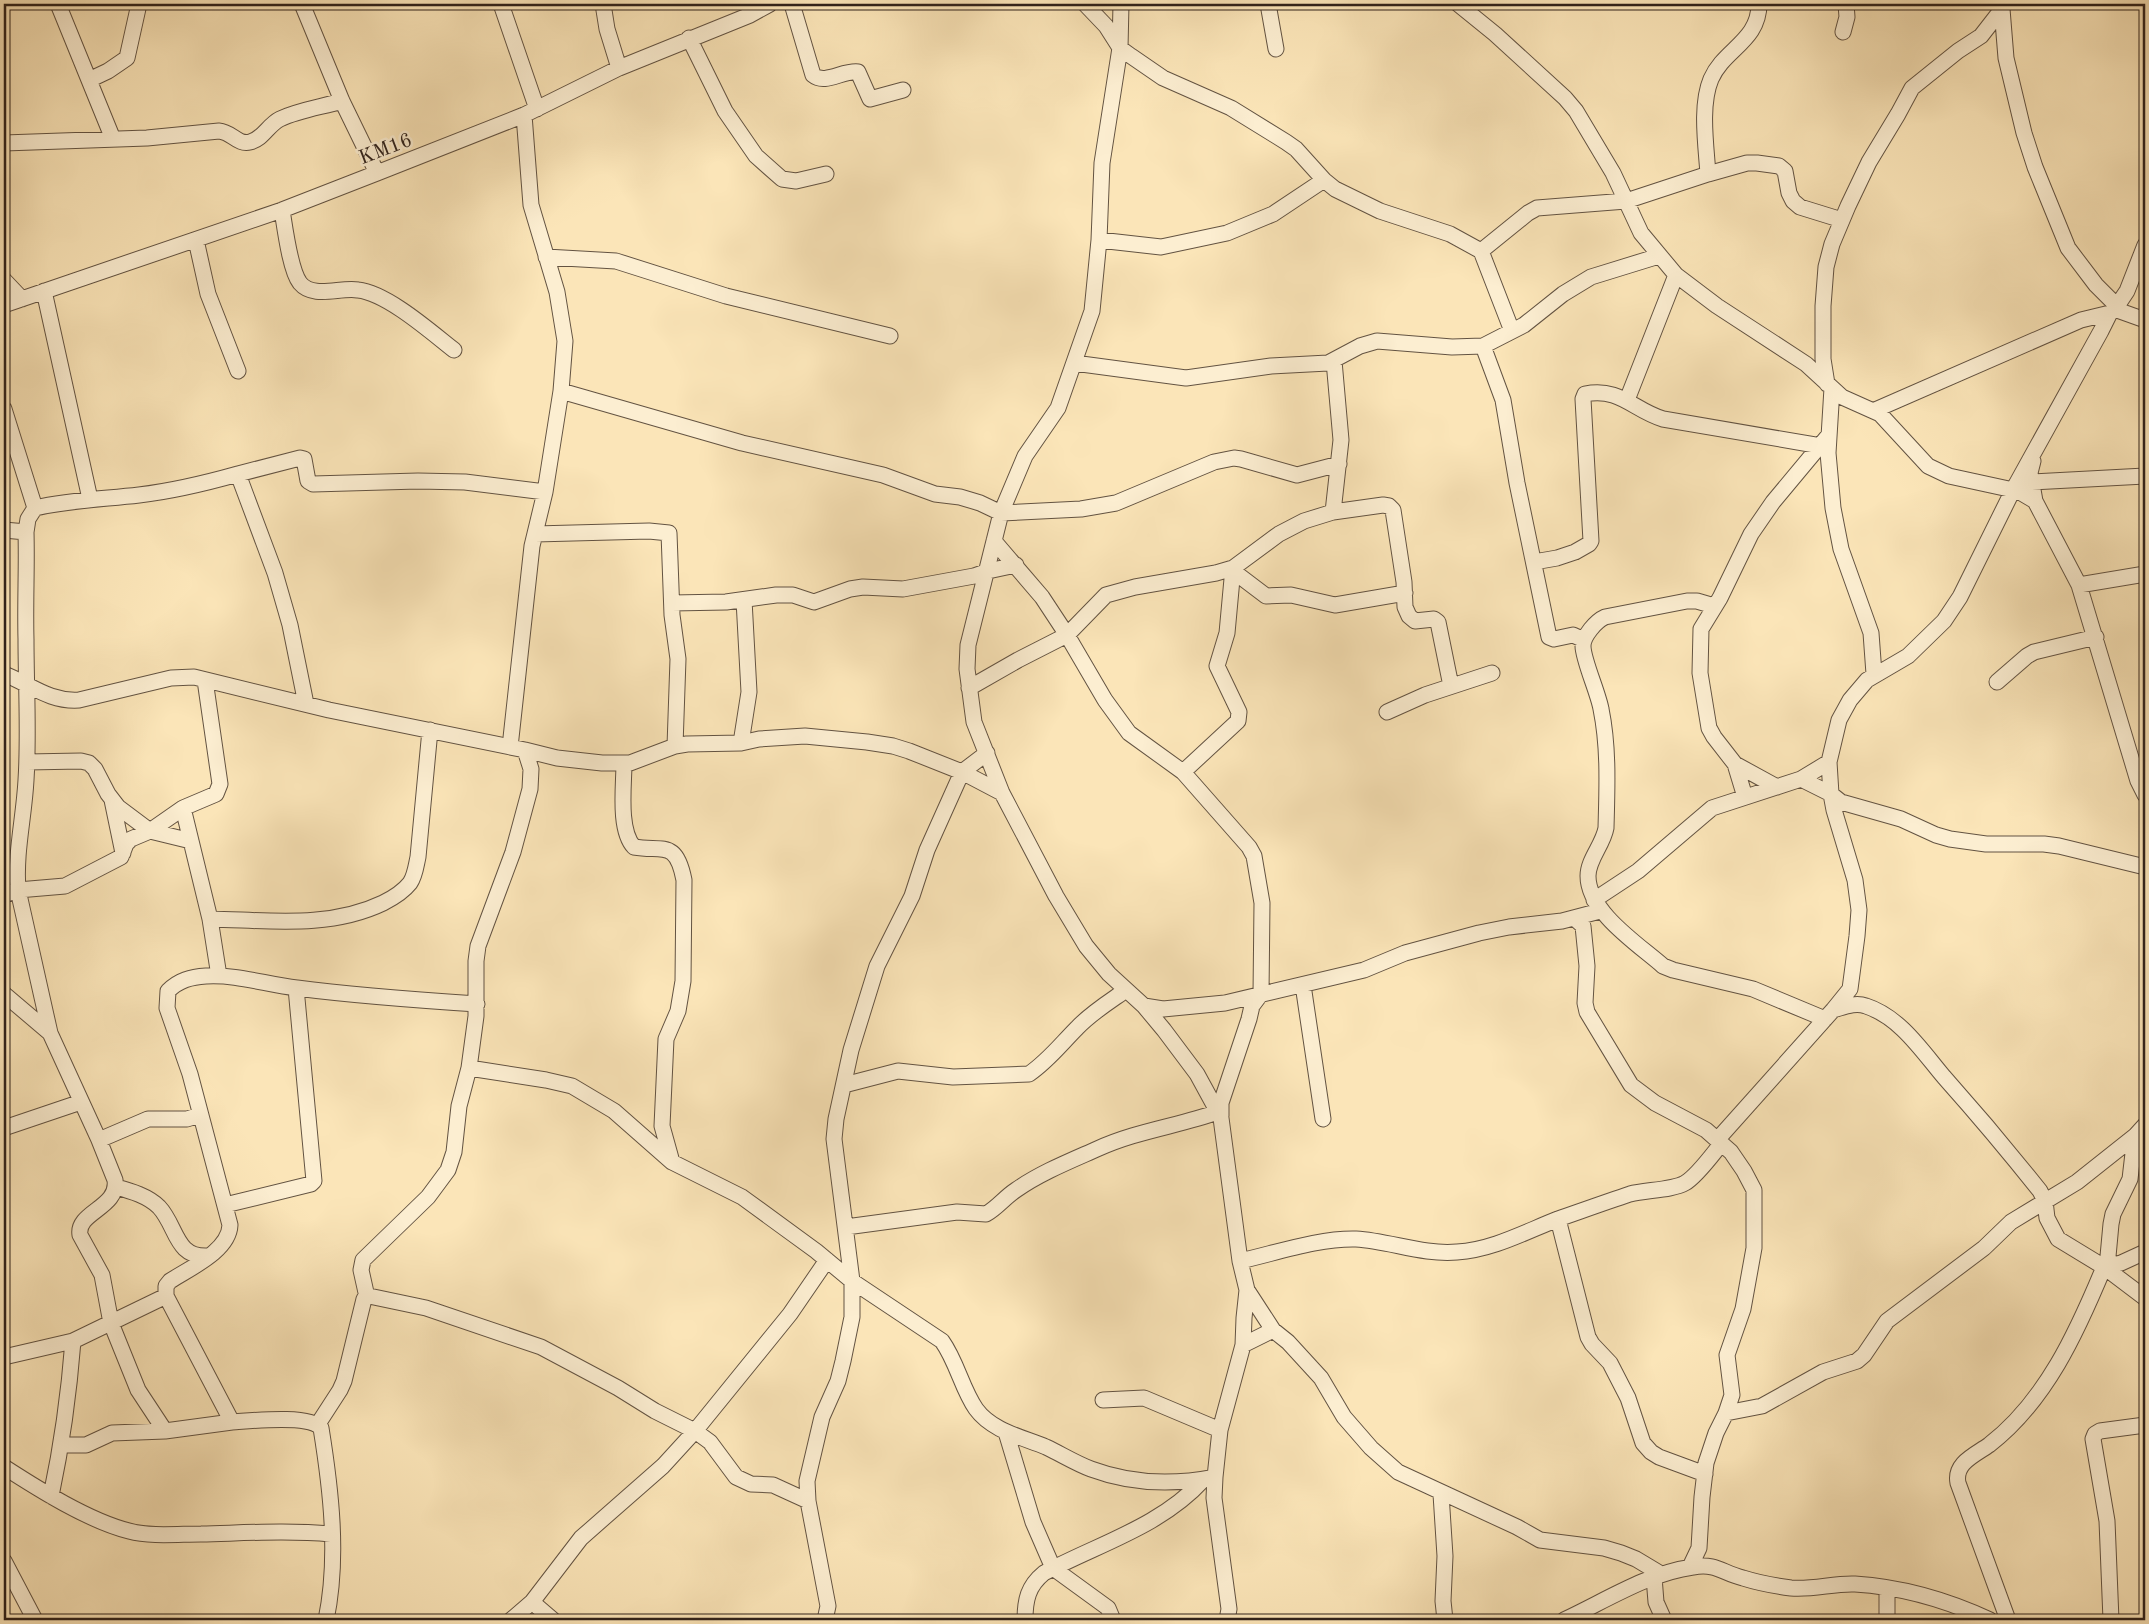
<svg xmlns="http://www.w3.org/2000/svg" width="2149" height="1624" font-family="'Old Standard TT',serif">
	<rect width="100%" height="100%" fill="#fbe5b8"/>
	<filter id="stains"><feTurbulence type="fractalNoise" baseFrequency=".004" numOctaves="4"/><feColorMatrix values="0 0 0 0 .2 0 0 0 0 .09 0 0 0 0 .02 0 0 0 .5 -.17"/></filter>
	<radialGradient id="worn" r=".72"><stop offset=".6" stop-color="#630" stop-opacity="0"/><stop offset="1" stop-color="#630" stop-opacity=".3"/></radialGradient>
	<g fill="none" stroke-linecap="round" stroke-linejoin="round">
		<g stroke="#635342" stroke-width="17">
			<path id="minor" d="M58 4 113 139
				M302 4 342 101 377 173
				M501 4 537 109
				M603 4 607 29 619 68
				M792 4 813 75C825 85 843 70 858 72L870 99 903 90
				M1085 4 1106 26 1120 48 1131 56 1163 78 1231 108 1286 142 1296 149 1324 180 1335 189 1380 211 1450 234 1481 251 1512 331
				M1121 4 1120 48 1102 163 1099 240 1092 311 1058 408 1025 456 1001 513 968 645 967 669 974 722 1002 793 1056 896 1086 946 1109 974 1144 1006 1164 1030 1197 1074 1221 1118 1240 1261 1247 1290 1244 1318 1243 1345 1220 1430 1215 1477 1214 1498 1229 1609 1227 1620
				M1268 4 1276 49
				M1458 4 1495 34 1565 98 1576 111 1613 173 1641 233 1676 275 1717 306 1806 364 1842 397 1880 414 1928 466 1949 476 2018 491 2035 501
				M2002 9 2006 58 2024 133 2035 167 2068 248 2096 285 2117 306V310L2145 320
				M1843 32 1847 17 1846 4
				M689 38 725 111 756 156 782 179 796 181 826 174
				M89 80 108 71 127 58 139 4
				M4 143 147 138 219 131C232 132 237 145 250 142 263 139 268 125 280 119 299 110 322 107 342 101
				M1708 174C1706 145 1700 105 1711 79 1724 49 1759 41 1759 4
				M282 210C285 228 290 270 300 283 313 299 340 287 358 290 387 293 431 332 454 350
				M196 240 208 294 238 371
				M1099 240 1161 247 1227 233 1273 214 1324 180
				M1481 251 1528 213 1537 208 1626 201 1708 174 1747 163H1757L1779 166 1785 171 1789 193 1793 201 1800 207 1842 220
				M546 257 616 261 726 296 890 336
				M4 280 22 299
				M44 291 90 499
				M4 305 282 210 377 173 524 115 619 68 750 15 770 4
				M1483 346 1503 400 1517 483 1549 637 1554 639 1573 635 1584 640
				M1074 363 1186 378 1271 366 1328 363 1360 346 1377 341 1452 347 1483 346 1524 325 1563 294 1591 277 1659 256
				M1827 384 1823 359V306L1826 267 1832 244 1848 206 1869 162 1898 114 1912 88 1958 51 1981 36 2002 9 2003 4
				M1832 388 1828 453 1833 508 1841 549 1871 633 1874 674
				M561 391 742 443 883 475 935 494 960 497 980 503 1001 513 1081 509 1116 503 1214 462 1234 458 1241 459 1297 475 1339 464
				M1627 400 1676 275
				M4 409 35 508
				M1875 410 2081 320 2110 313
				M2033 461 2030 473 2035 501 2079 585 2138 781 2145 795
				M238 474 300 458 304 459 308 481 313 484 418 481 465 482 545 492
				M2031 482 2145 476
				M1333 512 1341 440 1334 361
				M4 530 26 532
				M535 534 649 531 669 533 672 615 678 659 675 746
				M994 541 1042 597 1067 635 1105 700 1129 733 1183 772 1249 847 1254 856 1262 903 1261 994 1252 1006 1249 1019 1221 1103V1116
				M1534 562 1557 558 1575 552 1589 544 1591 541 1583 399 1585 394C1620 387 1633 410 1663 419L1821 446
				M1233 571 1266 596 1291 595 1335 605 1405 593
				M2079 585 2145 574
				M672 603 726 602 776 595H793L814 602 850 589 863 587 903 589 974 576 988 571 1016 565
				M1714 606 1697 601H1687L1605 617C1596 621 1583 636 1583 646 1583 660 1598 692 1601 709 1609 748 1607 789 1606 828 1603 845 1588 859 1588 876 1588 912 1638 944 1663 966L1673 970 1753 989 1825 1019
				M4 674C30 684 49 702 79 700L171 678 194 677 329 710 525 750 557 758 602 763H630L675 746 687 744 741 743 759 739 805 736 867 742 893 746 909 751 962 772 1002 793
				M205 680 220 784 216 794 183 808 210 919 219 976
				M1997 682 2027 656 2034 652 2096 637
				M969 688 1018 660 1067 635 1106 595 1135 587 1216 573 1233 568 1279 534 1304 521 1333 512 1383 505 1389 506 1393 510 1404 582 1405 607 1409 616 1415 621 1434 619 1438 622 1451 686
				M1387 712 1425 695 1492 673
				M741 743 749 692 744 600
				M510 747 532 546 545 492 561 391 565 341 557 292 531 205 524 115
				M27 762 81 761 89 763 95 769 108 794 118 807 150 831 191 841
				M624 763C624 785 618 830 634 847 663 852 676 839 684 880L683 981 678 1011 666 1039 662 1126 672 1162
				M1735 764 1777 787
				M1183 772 1238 721 1239 712 1217 666 1227 633 1233 568
				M1801 779 1831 794 1841 802 1901 819 1936 835 1950 839 1986 844H2044L2059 846 2145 867
				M1745 797 1735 764 1714 737 1709 728 1700 673 1701 629 1720 598 1751 534 1773 502 1828 436
				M112 800 123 853
				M4 895 18 890 65 886 121 857 126 844 131 839 150 831 183 808
				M1594 900 1638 871 1712 808 1801 779 1829 762
				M1574 918 1583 926 1587 966 1585 1003 1587 1012 1631 1085 1655 1103 1706 1130 1731 1152 1744 1171 1754 1190V1248L1743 1309 1727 1355 1732 1395 1726 1413 1716 1433 1706 1463 1702 1497 1699 1548 1690 1567
				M210 919C267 920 329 929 383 903 393 898 403 892 410 883 415 876 416 866 418 857L430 730
				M1303 985 1323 1119
				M4 994 50 1033
				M1144 1006 1163 1009 1225 1003 1364 970 1405 953 1479 933 1509 927 1562 921 1600 911
				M1833 1010C1844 1007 1855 1002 1866 1006 1900 1017 1922 1051 1944 1077 1977 1114 2009 1152 2040 1191L2045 1201 2047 1218 2058 1239 2104 1267 2145 1298
				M469 1068 546 1080 572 1086 614 1111 672 1162 742 1197 816 1251 852 1281 942 1341C957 1362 962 1389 976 1409 992 1431 1022 1437 1046 1447 1061 1454 1075 1463 1091 1469 1131 1484 1174 1485 1215 1477
				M844 1085 898 1071 953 1077 1029 1074C1048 1061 1061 1044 1077 1028 1091 1013 1109 1002 1126 990
				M4 1128 81 1102
				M99 1140 148 1119H187L200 1115
				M116 1187C131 1191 148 1196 159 1207 177 1226 175 1258 208 1256
				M225 1205 311 1184 314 1181 296 988
				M1558 1219 1588 1337 1592 1344 1610 1363 1628 1398 1643 1443 1651 1452 1659 1457 1705 1474
				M846 1227 957 1212 986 1214C997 1208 1005 1197 1016 1190 1040 1173 1070 1161 1097 1149 1136 1131 1178 1126 1218 1112
				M1240 1261C1276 1253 1319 1238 1356 1239 1390 1241 1423 1255 1457 1252 1492 1250 1525 1232 1558 1219 1581 1211 1606 1202 1630 1194 1645 1190 1673 1190 1685 1183 1697 1176 1712 1155 1721 1144L1717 1140 1833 1010 1850 989 1857 936 1859 910 1855 880 1834 810 1831 794 1829 762 1839 720 1850 700 1867 680 1908 656 1944 621 1960 597 2013 490 2101 331 2110 313 2117 306 2127 291 2145 245
				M2107 1267 2111 1224 2113 1214 2130 1179 2135 1136
				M1247 1290 1273 1330 1288 1342 1321 1378 1344 1417 1371 1448 1398 1472 1517 1527 1540 1540 1604 1548 1621 1553 1636 1559 1661 1574
				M367 1297 361 1270 363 1260 428 1197 448 1170 454 1152 459 1106 469 1068 476 1016V961L478 946 513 852 530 789 531 769 525 750
				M1243 1345 1273 1330
				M4 1357 73 1341
				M1103 1400 1144 1398 1220 1430
				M1726 1413 1762 1406 1823 1372 1857 1361 1864 1355 1887 1321 1984 1248 2011 1222 2077 1182 2135 1136 2145 1125
				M232 1422 165 1431 138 1390 111 1323 102 1275 80 1235C76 1212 119 1208 115 1180L99 1140 50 1033 18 890C15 852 24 818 26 780 29 733 26 686 26 639 25 603 27 567 26 532L28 519 35 508C70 500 104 499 139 495 173 491 206 483 238 474L275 573 290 625 306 704
				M318 1424 340 1390 344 1381 364 1299 369 1296 426 1308 541 1347 618 1388 655 1411 695 1431 710 1442 736 1477 751 1484 773 1485 808 1501
				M1006 1432 1033 1522 1053 1568 1108 1608 1113 1620
				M62 1445H86L112 1433 165 1431
				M4 1467C38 1489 89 1521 129 1531 151 1537 178 1534 201 1534 244 1533 288 1530 331 1534
				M1441 1494 1445 1556 1443 1601 1445 1620
				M51 1496C62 1444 69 1393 73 1341L166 1296
				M4 1561 35 1620
				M1654 1577 1656 1602 1664 1620
				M532 1602 553 1620
				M326 1620C339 1558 331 1490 321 1428 309 1414 250 1421 232 1422L166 1296V1286L170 1281C190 1268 229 1251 230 1225L190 1074 167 1008 168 991C179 980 191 977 206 976 236 974 268 985 297 988 357 996 417 1000 477 1004
				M511 1620 532 1602 581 1538 663 1466 695 1431 790 1314 827 1260
				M825 1620 828 1606 808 1501 807 1481 822 1417 838 1381 843 1361 852 1317V1281L834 1139 836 1119 851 1050 877 966 912 896 927 850 962 772 987 753
				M1025 1620C1025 1600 1028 1586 1044 1573 1098 1544 1160 1527 1203 1480
				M1564 1620C1605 1601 1648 1573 1693 1567 1717 1563 1722 1573 1743 1578 1759 1583 1775 1586 1791 1588 1813 1590 1834 1583 1855 1584 1902 1587 1949 1601 1990 1620
				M1887 1620V1589
				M2008 1620 1958 1483C1954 1463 1975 1455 1989 1445 2046 1401 2077 1332 2104 1267L2121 1263 2145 1252
				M2111 1620 2107 1521 2093 1439 2095 1434 2100 1431 2145 1425"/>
		</g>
		<use href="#minor" stroke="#fceed1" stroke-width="15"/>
	</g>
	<g text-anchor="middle" stroke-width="5" stroke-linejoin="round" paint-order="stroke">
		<g font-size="20" fill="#30221b" stroke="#fceed1">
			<text transform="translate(385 148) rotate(-21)" y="7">KM16</text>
		</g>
	</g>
	<rect width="2149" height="1624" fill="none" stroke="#fbe5b8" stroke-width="20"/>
	<rect x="5" y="5" width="2139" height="1614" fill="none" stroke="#30221b" stroke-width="2.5"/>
	<rect x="10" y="10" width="2129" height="1604" fill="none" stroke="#30221b"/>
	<rect width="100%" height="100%" filter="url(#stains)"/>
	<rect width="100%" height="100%" fill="url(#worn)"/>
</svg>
